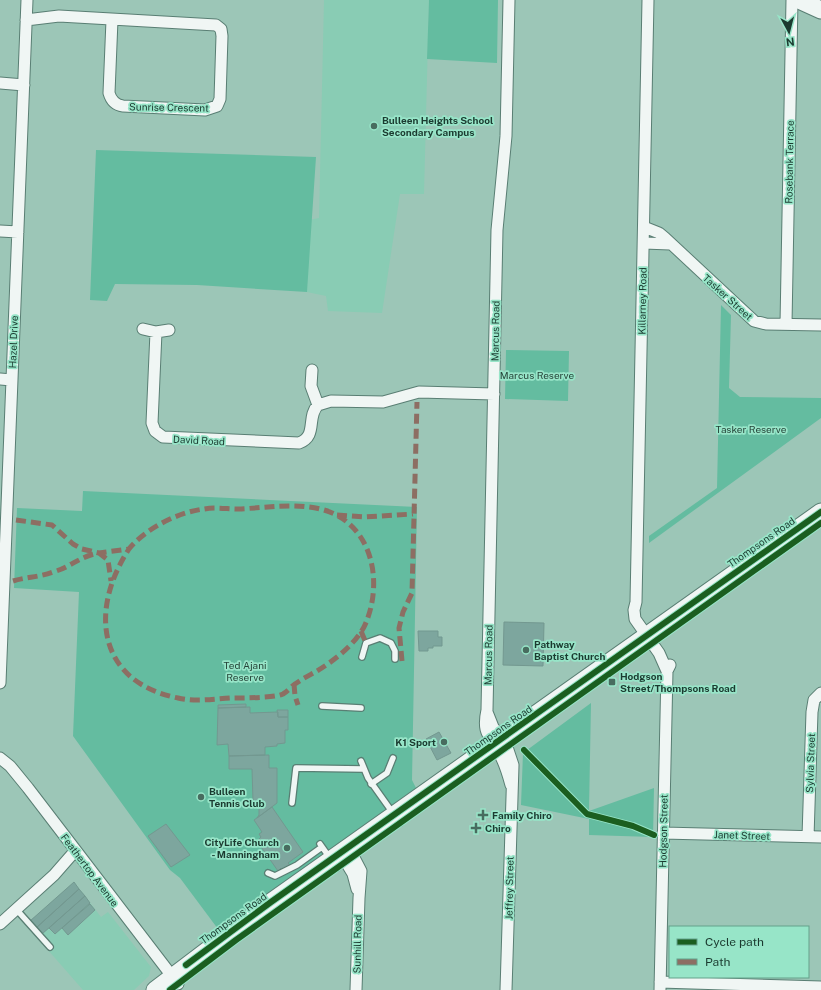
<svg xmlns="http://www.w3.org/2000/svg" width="821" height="990" font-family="'Public Sans',sans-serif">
	<rect width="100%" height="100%" fill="#9cc6b7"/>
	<path fill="#89ccb4" d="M324 0H429L424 194H400L382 313 328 311 326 296 307 292 309 220 319 218Z
		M74 882 101 917 108 912 151 967 149 976 134 990H83L26 925Z"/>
	<path fill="#64bca0" d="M429 0H498L497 63 427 59Z
		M96 150 316 157 307 292 197 285 115 284 107 301 90 300Z
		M721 305 731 315 729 388 740 397 821 398V418L649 543V536L717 488Z
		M506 350 569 351 568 401 505 399Z
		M83 491 417 507 412 780 416 788 218 929 180 878 170 870 73 736 79 592 14 588 17 508 82 511Z
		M591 703 589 811 654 788 653 837 589 835V819L521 805 523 753Z"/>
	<path fill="#7da69e" stroke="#739890" d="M504 622 544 623 543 666 503 665Z
		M418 631H438V637H442V646H433V648H428V651H419Z
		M246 704V707L218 708V705Z
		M250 707V713L278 712V717H288V730H285V743L277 744V746L265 747V755L229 756 228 744 217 745 218 708Z
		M277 710H288V717H278Z
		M439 732 451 753 437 760 426 739Z
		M269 755V768H277V803L257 818 259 815V801H253L252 769H229V756Z
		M272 807 303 852 288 863 290 865 282 870 281 868 278 871 257 841 261 837 259 834 262 832 254 820Z
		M166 824 190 855 171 867 148 836Z
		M74 882 79 889 36 928 30 921Z
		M79 889 85 896 42 934 36 928Z
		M85 896 90 903 55 934 49 928Z
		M90 904 95 910 68 935 62 928Z"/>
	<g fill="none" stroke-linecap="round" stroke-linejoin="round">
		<g stroke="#597e73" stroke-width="8">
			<path id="service" d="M362 657 366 643 380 638 391 643 395 651V659
				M322 706 361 708
				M361 761 368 778 400 823
				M371 784 387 773 393 758
				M292 803 296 768 363 769
				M320 844 337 868
				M268 873 275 876 297 865 322 847
				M16 909 50 947"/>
		</g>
		<g stroke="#597e73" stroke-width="13">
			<path id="minor" d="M509 0 506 136 497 230 487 710C482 733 489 735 499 753 505 763 508 774 511 785
				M648 0 636 602 634 610 635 619 659 653 667 671
				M26 20 59 16 216 25 221 29 222 36 220 99 217 106 205 110 123 106C115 105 111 100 109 93L112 20
				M0 83 24 85
				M644 227 659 233 665 238 754 321 766 324 821 325
				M0 231 18 232
				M644 243 670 244
				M786 324 792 0
				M143 329 156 332 169 330
				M156 332 152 423 155 431 163 437 299 443C318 436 306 417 318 405
				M312 370 311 386 318 405 331 401 383 402 419 392 494 394
				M0 379 12 380
				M0 683 27 0
				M487 712 493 727 507 747 513 765 506 990
				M0 758 10 766 28 788 178 984
				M663 833 821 837
				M808 837 812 712 814 700 821 693
				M349 848 361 871 359 898 356 990
				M341 854 353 874 357 889
				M0 924 54 875 75 851
				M660 982 821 987
				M660 990 667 671 670 665"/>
		</g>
		<g stroke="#597e73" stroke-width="19">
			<path id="primary" d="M799 0 821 10
				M155 990 271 902 821 512"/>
		</g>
		<use href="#service" stroke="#f0f6f4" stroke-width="5.5"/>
		<use href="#minor" stroke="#f0f6f4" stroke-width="11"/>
		<use href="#primary" stroke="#f0f6f4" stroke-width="17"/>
		<path stroke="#8d6e63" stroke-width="5" stroke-dasharray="10 5" stroke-linecap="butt" d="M337 515 364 517 413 514
			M16 520 52 525 73 544 82 549 99 553 129 549C145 529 178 512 204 509 216 507 227 509 238 509 267 508 295 502 324 510 374 525 384 585 364 627 354 645 335 660 317 671 310 675 302 679 295 684 291 687 288 691 283 694 274 698 242 698 231 698 213 699 196 702 178 698 97 682 89 610 129 549
			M13 581C26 577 40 577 53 572 71 567 80 556 99 553L108 560 111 581
			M361 631 366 643
			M402 661 399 628 403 612 412 593 417 402
			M294 684 295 696 298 705"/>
		<g stroke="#97e5c8" stroke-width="8">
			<path id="cycleway" d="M524 750 587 814 633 826 654 835
				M186 965 271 902 821 512
				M170 990 236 940 821 523"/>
		</g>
		<use href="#cycleway" stroke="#1b5e20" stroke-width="6"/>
	</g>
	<g fill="#486c5f" stroke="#97e5c8" stroke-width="1.5">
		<circle cx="374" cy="126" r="4"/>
		<circle cx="526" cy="650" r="4"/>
		<rect x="608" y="678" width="8" height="8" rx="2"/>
		<circle cx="444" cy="742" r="4"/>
		<circle cx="201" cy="797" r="4"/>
		<path d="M481 809h4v4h4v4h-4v4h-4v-4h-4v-4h4z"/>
		<path d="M474 822h4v4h4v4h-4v4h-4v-4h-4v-4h4z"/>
		<circle cx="287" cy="848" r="4"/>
	</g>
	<g text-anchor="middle" stroke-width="3.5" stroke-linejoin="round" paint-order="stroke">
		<g font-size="10" fill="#1b3b30" stroke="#97e5c8">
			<text transform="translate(169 107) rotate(1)" y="4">Sunrise Crescent</text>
			<text transform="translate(789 162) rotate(-89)" y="4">Rosebank Terrace</text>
			<text transform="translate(728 297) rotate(42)" y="4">Tasker Street</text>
			<text transform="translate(642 301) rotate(-89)" y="4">Killarney Road</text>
			<text transform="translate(495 331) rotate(-89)" y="4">Marcus Road</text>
			<text transform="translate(13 342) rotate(-88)" y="4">Hazel Drive</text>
			<text transform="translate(199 440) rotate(3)" y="4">David Road</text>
			<text transform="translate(761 542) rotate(-35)" y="4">Thompsons Road</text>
			<text transform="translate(488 655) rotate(-89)" y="4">Marcus Road</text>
			<text transform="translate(498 730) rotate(-35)" y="4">Thompsons Road</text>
			<text transform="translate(810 763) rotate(-88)" y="4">Sylvia Street</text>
			<text transform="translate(663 831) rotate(-89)" y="4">Hodgson Street</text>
			<text transform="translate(742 835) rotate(2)" y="4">Janet Street</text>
			<text transform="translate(90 870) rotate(53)" y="4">Feathertop Avenue</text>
			<text transform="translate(509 888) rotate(-89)" y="4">Jeffrey Street</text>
			<text transform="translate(233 918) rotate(-36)" y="4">Thompsons Road</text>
			<text transform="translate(357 944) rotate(-89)" y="4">Sunhill Road</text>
		</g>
		<g font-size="10" font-weight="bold" fill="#1b3b30" stroke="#97e5c8" text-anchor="start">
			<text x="382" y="124">Bulleen Heights School<tspan x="382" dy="12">Secondary Campus</tspan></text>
			<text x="534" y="648">Pathway<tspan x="534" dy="12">Baptist Church</tspan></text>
			<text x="620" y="680">Hodgson<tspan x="620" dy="12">Street/Thompsons Road</tspan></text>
			<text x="436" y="746" text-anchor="end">K1 Sport</text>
			<text x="209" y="795">Bulleen<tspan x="209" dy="12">Tennis Club</tspan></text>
			<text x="492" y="819">Family Chiro</text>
			<text x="485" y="832">Chiro</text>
			<text x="279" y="846" text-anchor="end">CityLife Church<tspan x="279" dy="12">- Manningham</tspan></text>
		</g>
		<g font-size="10" fill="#254338" stroke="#97e5c8">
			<text x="537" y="379">Marcus Reserve</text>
			<text x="751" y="433">Tasker Reserve</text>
			<text x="245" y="669">Ted Ajani<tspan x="245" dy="12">Reserve</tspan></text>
		</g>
	</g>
	<rect x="669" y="926" width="140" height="52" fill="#97e5c8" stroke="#65a18b"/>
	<rect x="677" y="939" width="20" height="6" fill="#1b5e20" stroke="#65a18b"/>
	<text x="705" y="946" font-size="12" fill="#1b3b30">Cycle path</text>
	<rect x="677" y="959" width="20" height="6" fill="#8d6e63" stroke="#65a18b"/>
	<text x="705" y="966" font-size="12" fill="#1b3b30">Path</text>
	<g transform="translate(789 32) rotate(173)" stroke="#97e5c8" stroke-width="3" paint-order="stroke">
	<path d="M0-3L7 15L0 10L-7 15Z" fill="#1b3b30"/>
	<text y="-6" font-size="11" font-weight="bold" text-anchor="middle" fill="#1b3b30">N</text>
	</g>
</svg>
